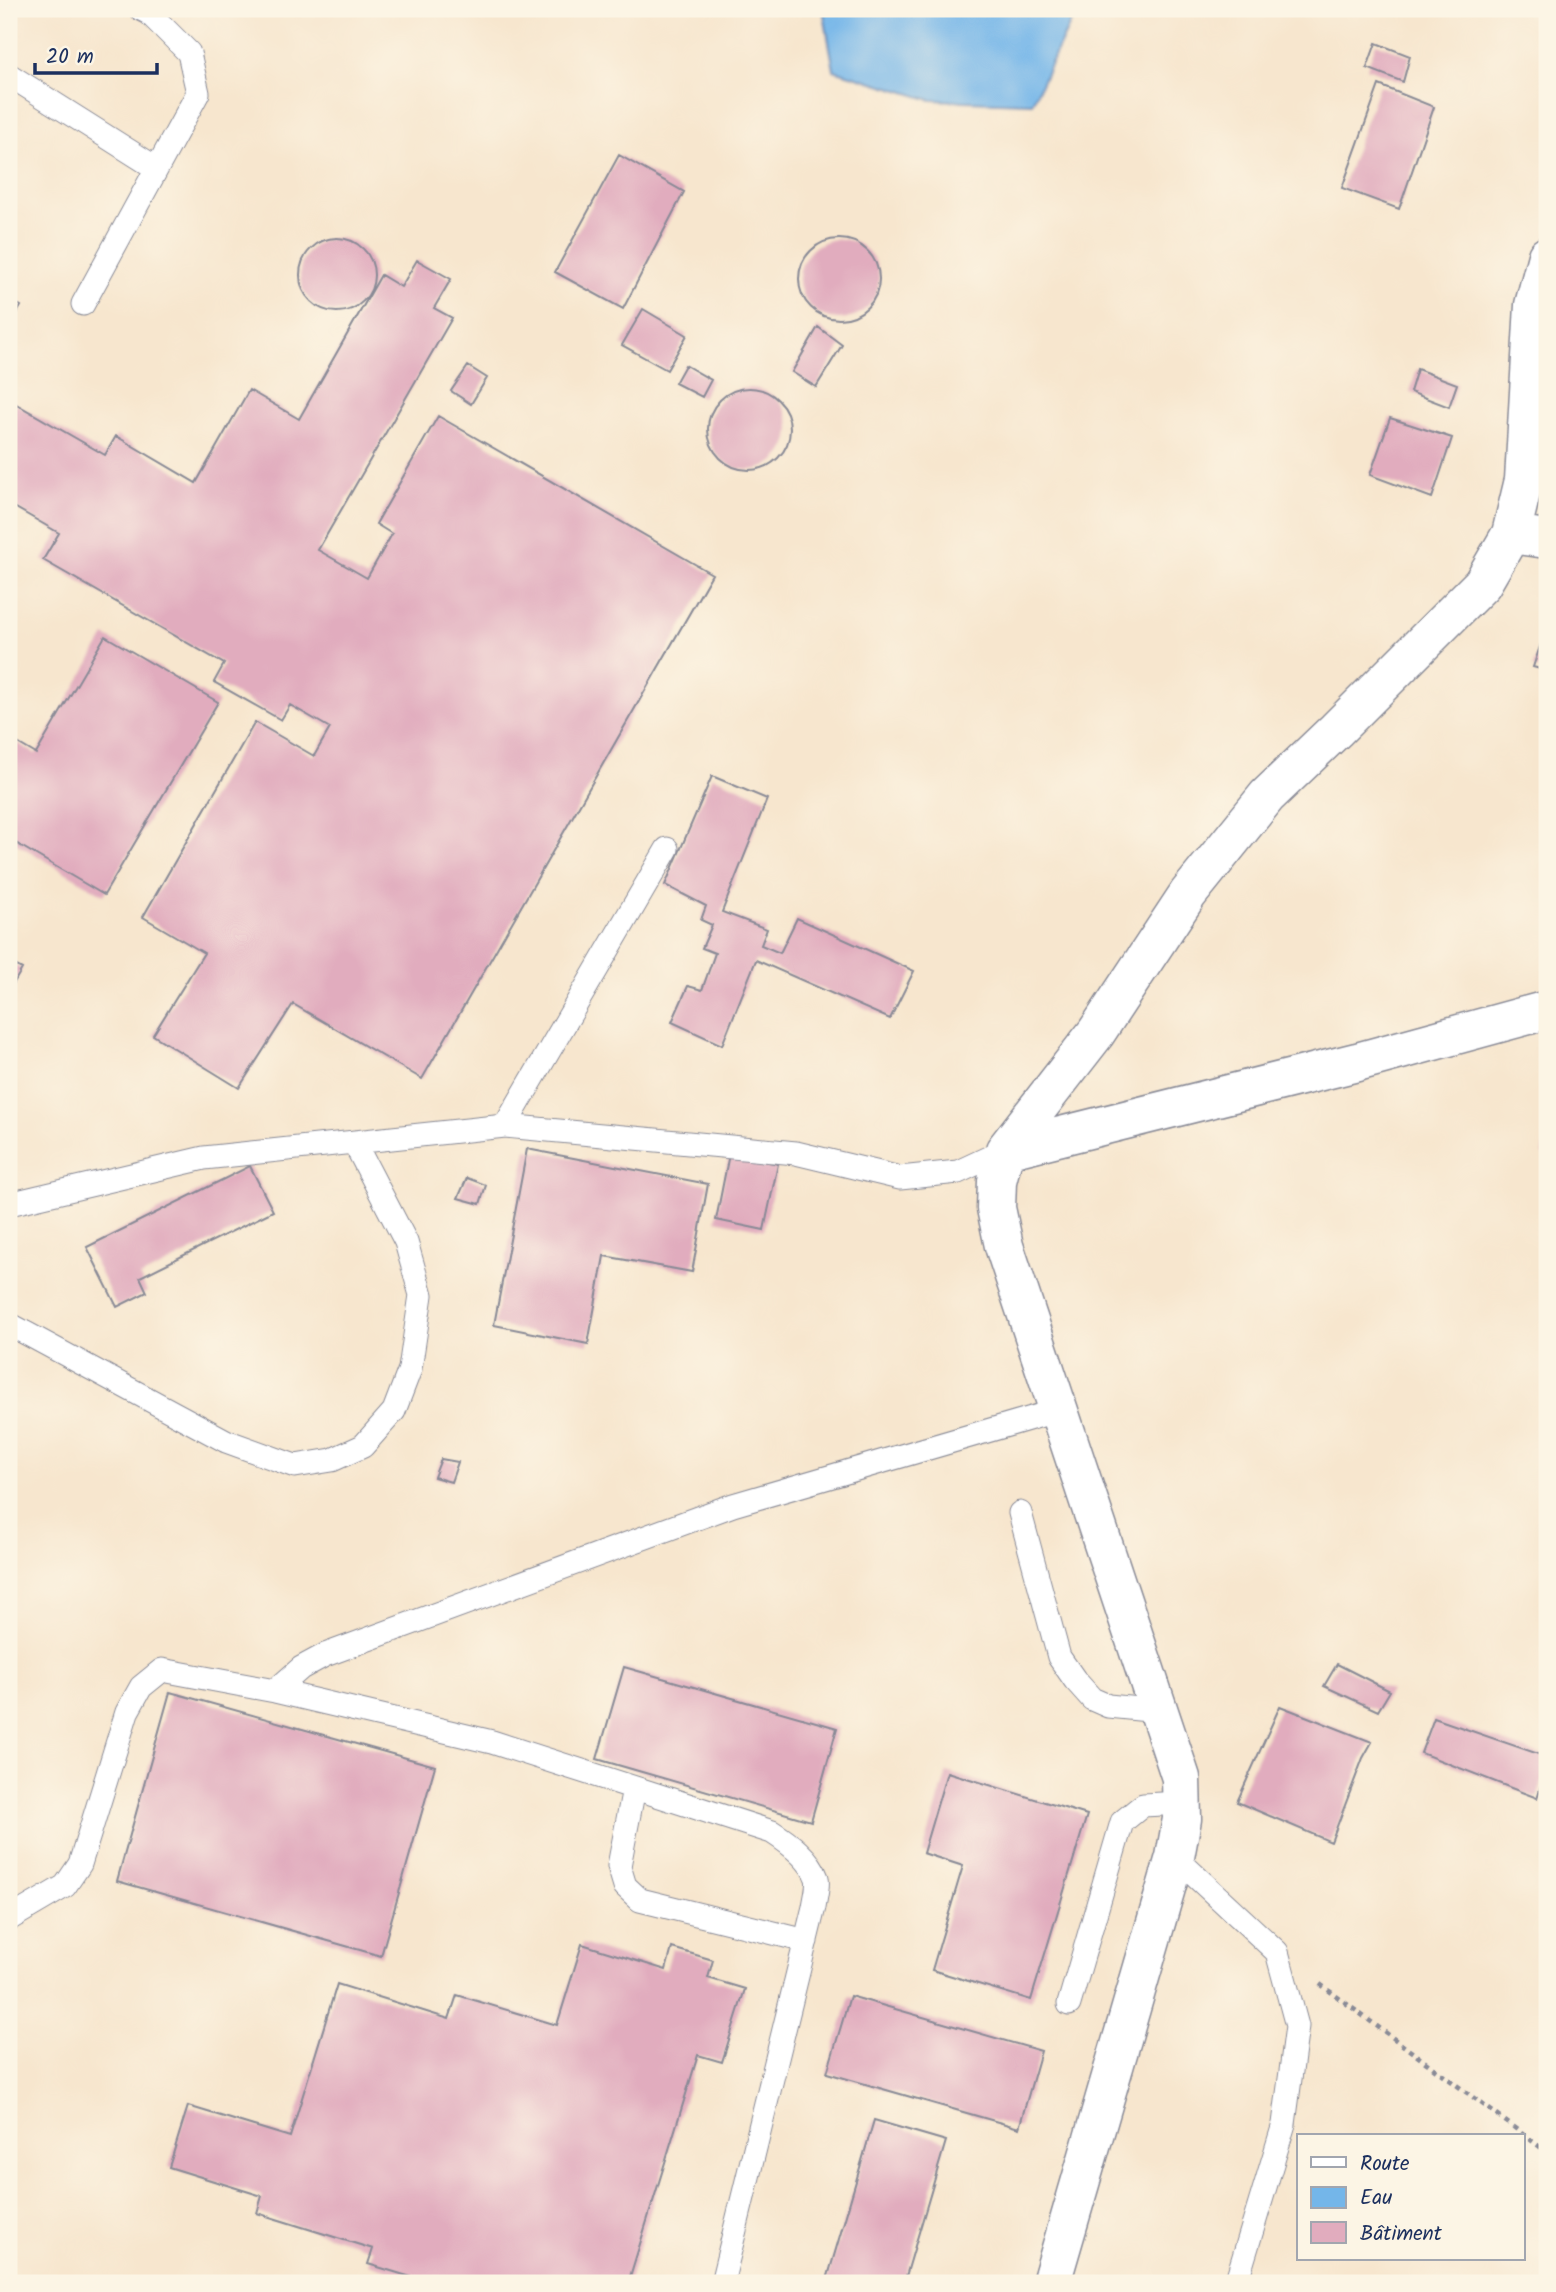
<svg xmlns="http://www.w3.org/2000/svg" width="1556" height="2292" font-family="Kalam,sans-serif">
	<rect width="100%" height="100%" fill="#fcf5e5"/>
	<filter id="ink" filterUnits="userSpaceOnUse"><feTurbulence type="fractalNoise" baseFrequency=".0143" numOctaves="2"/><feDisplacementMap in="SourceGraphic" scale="14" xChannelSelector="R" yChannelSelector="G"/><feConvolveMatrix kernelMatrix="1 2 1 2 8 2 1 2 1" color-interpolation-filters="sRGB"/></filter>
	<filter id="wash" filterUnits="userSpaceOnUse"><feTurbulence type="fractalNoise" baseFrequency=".00686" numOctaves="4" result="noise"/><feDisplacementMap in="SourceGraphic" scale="28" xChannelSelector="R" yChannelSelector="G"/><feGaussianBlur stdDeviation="1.57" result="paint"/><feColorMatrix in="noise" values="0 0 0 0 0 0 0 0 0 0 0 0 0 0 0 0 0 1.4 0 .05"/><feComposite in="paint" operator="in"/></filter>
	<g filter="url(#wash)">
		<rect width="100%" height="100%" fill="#f7e6ce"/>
		<path fill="#74b6e9" stroke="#4872a4" stroke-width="2" d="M823 9H1077L1032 103 931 100 834 70Z"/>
		<g id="blocks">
			<path fill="#e1acbe" d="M1376 43 1410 56 1403 82 1367 68Z
				M1379 85 1434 107 1399 209 1342 188Z
				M619 155 684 192 623 309 555 272Z
				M300 275a37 37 0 1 1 74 0a37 37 0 1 1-74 0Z
				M799 279a40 40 0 1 1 80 0a40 40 0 1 1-80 0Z
				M417 260 451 279 434 308 452 318 318 550 367 578 392 534 376 524 438 416 712 574 422 1079 293 1004 239 1088 153 1035 204 953 143 917 255 722 314 756 330 728 290 705 281 720 214 682 224 664 43 560 59 533 9 504V400L105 455 116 436 196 483 249 390 299 419 381 275 401 287Z
				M9 299 21 306 9 327Z
				M643 309 687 335 667 370 622 345Z
				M818 327 842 345 816 387 792 372Z
				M685 365 711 380 702 397 675 383Z
				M468 366 487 378 471 404 451 391Z
				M1417 369 1457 384 1449 407 1410 392Z
				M708 429a41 41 0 1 1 82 0a41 41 0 1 1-82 0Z
				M1390 418 1452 438 1432 498 1370 475Z
				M1547 626V671L1533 667Z
				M105 636 218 702 104 895 9 839V738L36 754Z
				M712 776 767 799 722 912 767 929 761 945 780 953 797 918 914 971 890 1019 756 960 722 1045 672 1022 688 986 702 990 715 953 702 948 712 925 701 920 706 906 665 885Z
				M9 962 22 969 9 991Z
				M1546 1133H1547V1156L1542 1155Z
				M527 1149 708 1184 692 1272 604 1256 588 1344 494 1325Z
				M729 1154 778 1164 764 1230 716 1220Z
				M250 1166 273 1211 140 1277 147 1292 117 1307 87 1247Z
				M467 1178 486 1185 480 1204 458 1198Z
				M441 1459 458 1462 451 1482 434 1477Z
				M1337 1664 1390 1691 1378 1711 1324 1686Z
				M624 1667 837 1728 811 1821 597 1759Z
				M170 1692 435 1766 381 1956 117 1881Z
				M1280 1706 1372 1742 1363 1758 1331 1842 1237 1802Z
				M1434 1718 1547 1757V1767L1537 1798 1421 1753Z
				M947 1772 1087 1815 1031 2000 932 1970 963 1866 923 1853Z
				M582 1944 666 1970 672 1948 713 1960 708 1978 745 1989 722 2062 698 2055 628 2283H431L368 2264 373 2249 257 2213 262 2196 169 2167 188 2106 290 2137 337 1984 449 2019 457 1995 557 2025Z
				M850 1996 1041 2051 1019 2128 827 2073Z
				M874 2120 946 2141 904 2283H826Z"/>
		</g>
	</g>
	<g filter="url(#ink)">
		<use href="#blocks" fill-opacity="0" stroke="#898a96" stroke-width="2"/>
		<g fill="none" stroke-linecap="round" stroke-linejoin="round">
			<g stroke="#898a96" stroke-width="25">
				<path id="lane" d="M9 75 156 168
					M83 304 198 93 189 53 149 13 141 9
					M505 1126 667 849
					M9 1204 204 1158 505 1126 796 1153 900 1178 958 1172 1005 1150
					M9 1324 226 1441 295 1466 332 1460 363 1446 394 1411 410 1369 421 1295 406 1242 354 1142
					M1020 1513 1059 1657 1075 1680 1092 1699 1108 1706 1159 1711
					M275 1691 301 1668 325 1655 733 1505 1059 1410
					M634 1788 619 1866 625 1886 640 1900 806 1941
					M1175 1857 1277 1952 1297 2026 1284 2124 1236 2283
					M9 1919 65 1886 80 1864 127 1712 141 1687 162 1670 275 1691 492 1742 772 1832C789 1843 810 1858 817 1878 819 1886 815 1899 814 1907L722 2283
					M1069 2004 1122 1822 1143 1805 1182 1803"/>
			</g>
			<g stroke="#898a96" stroke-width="41">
				<path id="street" d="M1511 534 1547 539
					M1005 1150 1357 1062 1547 1010
					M1051 2283 1175 1857 1182 1819 1181 1778 1004 1246 996 1208 997 1181 1005 1150 1096 1033 1188 894 1267 796 1336 730 1482 584 1511 534 1524 480 1534 305 1547 256"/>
			</g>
			<path stroke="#898a96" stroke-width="4.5" stroke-dasharray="5 5" stroke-linecap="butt" d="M1320 1984 1547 2152"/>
			<use href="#lane" stroke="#fff" stroke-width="23"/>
			<use href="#street" stroke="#fff" stroke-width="38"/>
		</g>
	</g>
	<rect width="1556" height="2292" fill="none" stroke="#fcf5e5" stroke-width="35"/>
	<rect x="1297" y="2134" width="228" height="126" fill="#fcf5e5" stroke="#a2a6af" stroke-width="2"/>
	<rect x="1311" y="2157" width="35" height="10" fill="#ffffff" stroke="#a2a6af" stroke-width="2"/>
	<text x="1360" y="2170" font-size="21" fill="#1b2f5e">Route</text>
	<rect x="1311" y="2187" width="35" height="21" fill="#74b6e9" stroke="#a2a6af" stroke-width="2"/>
	<text x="1360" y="2204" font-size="21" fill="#1b2f5e">Eau</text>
	<rect x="1311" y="2222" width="35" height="21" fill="#e1acbe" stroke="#a2a6af" stroke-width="2"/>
	<text x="1360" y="2240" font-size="21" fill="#1b2f5e">Bâtiment</text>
	<path d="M35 63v10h122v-10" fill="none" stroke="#1b2f5e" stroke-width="3.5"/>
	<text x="46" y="63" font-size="21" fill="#1b2f5e" stroke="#fcf5e5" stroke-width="5" paint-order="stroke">20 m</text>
</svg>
